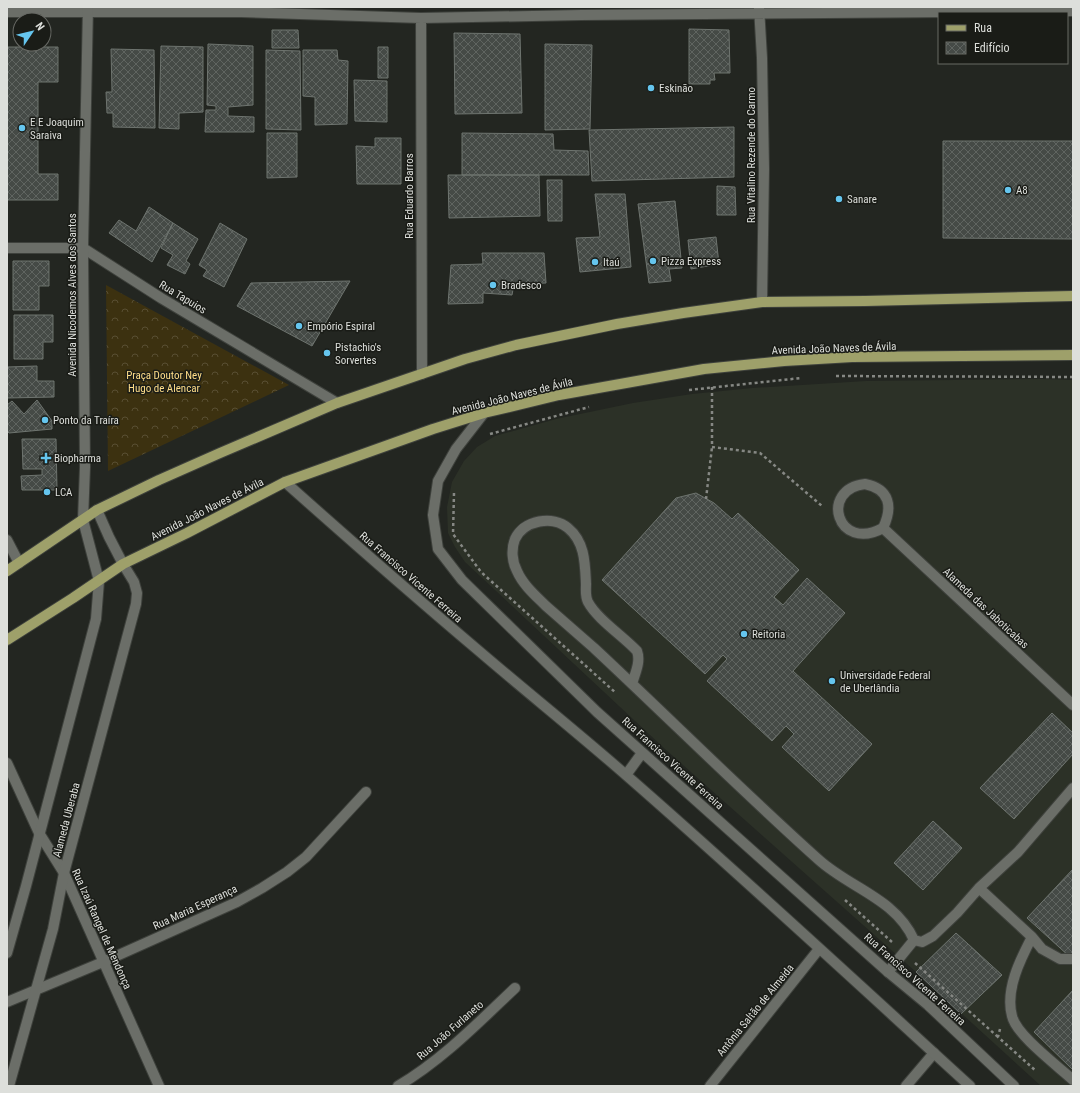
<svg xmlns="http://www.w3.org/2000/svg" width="1080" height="1093" font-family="'Roboto Condensed',sans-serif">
	<defs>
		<pattern id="forest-crowns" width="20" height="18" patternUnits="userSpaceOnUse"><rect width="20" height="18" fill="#3c3110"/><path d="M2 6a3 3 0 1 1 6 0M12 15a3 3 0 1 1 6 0" fill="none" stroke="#584e32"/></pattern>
		<pattern id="building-cross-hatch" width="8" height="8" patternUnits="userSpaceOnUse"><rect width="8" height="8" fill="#454a46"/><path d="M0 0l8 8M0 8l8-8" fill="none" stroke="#5f6460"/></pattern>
	</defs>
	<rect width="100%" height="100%" fill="#232621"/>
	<path fill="#2c3127" d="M1042 379 1073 380V1086H1041L916 972 665 749 465 562 455 547 448 533 447 507 452 482 464 461 477 447 495 436 556 419 633 403 692 394 752 388 866 381Z"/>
	<path fill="url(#forest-crowns)" d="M106 285 289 385 108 471Z"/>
	<path fill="url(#building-cross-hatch)" stroke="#6e746f" d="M689 29 729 30 730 73H714L715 80H710V84H689Z
		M272 30H298L299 48H272Z
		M454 33 520 34 522 113 455 114Z
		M208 44 253 46V105L228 107V116L254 117V132H205L206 110H216V106L207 105Z
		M545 44 592 45 590 129 545 130Z
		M161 46 203 47V112L179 113V129L159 128Z
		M7 47H58V82H38V174H58V200H7Z
		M378 47H388V78H378Z
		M111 49 154 50 155 128 113 127V113H107L106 92H112Z
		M266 50 300 51 301 130 266 129Z
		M303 50H337L338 60 348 61 347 124 315 125V97L303 96Z
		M354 80 387 81V122L355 121Z
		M734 127V177L592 181 589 130Z
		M267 133H297V177L267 178Z
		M462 133 553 134 554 150 588 151 589 175H462Z
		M375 138H401V184H357L356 146 375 147Z
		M943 141H1073V239L943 238Z
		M448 175H539L540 216 449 218Z
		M547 180H562V221H548Z
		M717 186 735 187 736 215H717Z
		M595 194H625L631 267 580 272 576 238 600 237Z
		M675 201 682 268 669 269 671 281 649 283 638 204Z
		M149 207 173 223 152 262 109 233 119 220 136 231Z
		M173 223 198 239 186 261 190 264 185 274 167 265 173 255 161 248Z
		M220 223 247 239 224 287 203 276 207 270 199 265Z
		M716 237 719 264 691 269 688 240Z
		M482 253H544L546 283 514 284 512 295 483 293V303L448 304 451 265 483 264Z
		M13 261H49V286H39V310H13Z
		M350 281 312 346 237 306 251 283Z
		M14 315H53V342H43V359H14Z
		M37 366V381H54V397L7 398V367Z
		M37 400 52 421V429L9 433 7 431V405L12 401 24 414Z
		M22 439H56L57 490H22L21 476 42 475V469H23Z
		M696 493 714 503 732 519 738 513 799 570 774 597 783 605 807 578 845 613 793 671 872 744 829 791 782 747 794 734 786 726 772 741 707 681 727 659 723 655 705 674 602 580 676 498Z
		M1052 713 1073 733V754L1014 819 980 788Z
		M933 821 962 848 923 890 894 863Z
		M1073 869V954L1070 957 1027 918Z
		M956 933 1002 975 961 1014 916 972Z
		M1073 990V1068L1072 1069 1034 1032Z"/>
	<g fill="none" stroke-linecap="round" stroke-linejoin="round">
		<g stroke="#3e413c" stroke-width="12">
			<path id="service" d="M865 484C890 489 893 507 883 528 837 553 819 489 865 484Z
				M883 528 1073 705
				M632 684C635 673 641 662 637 651 623 636 597 619 588 602 585 596 586 590 586 584 585 563 585 542 568 528 553 515 524 520 515 539 511 549 512 562 517 571 523 585 536 596 546 606 562 620 578 634 594 648 669 718 742 791 819 860 850 888 896 899 914 940L922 942 933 936 957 913 979 888 1018 852 1073 788
				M979 888 1032 937 1042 949 1060 959H1073
				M1032 937C1020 960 1005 990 1012 1016 1016 1035 1058 1066 1073 1080
				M888 972 914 940"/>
		</g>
		<g stroke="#3e413c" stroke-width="12">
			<path id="minor" d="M759 7 762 58 764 169 762 302
				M7 12H241L421 18 582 15 1073 11
				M421 18 422 374
				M7 763 39 833 64 873 159 1086
				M7 1002 103 962 237 902 262 888 287 872 306 857 366 792
				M398 1086C442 1060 478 1023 515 988
				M710 1086 819 949
				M906 1086 934 1053"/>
		</g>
		<g stroke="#3e413c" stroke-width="12">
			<path id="tertiary" d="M7 248H83L161 298 337 403
				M7 540 19 563"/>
		</g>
		<g stroke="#3e413c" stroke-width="12">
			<path id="secondary" d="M484 413 456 449 438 481 433 515 438 549 462 580 597 712 888 972 928 1005 1014 1086
				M285 482C349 539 414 596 479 651 528 693 578 733 626 775 743 877 856 982 970 1086
				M626 775 642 753
				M7 953 26 886 96 619 99 581 83 520 85 467 83 248 88 7
				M9 1086 53 929 64 873 136 604 137 593 134 582 123 564 109 537 97 510"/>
		</g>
		<g stroke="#3e413c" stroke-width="12">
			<path id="primary" d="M7 571 97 510 159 480 220 453 337 403 465 359 516 345 617 324 683 313 762 302 865 301 1073 296
				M7 640 73 598 123 564 187 533 285 482 433 429 484 413 559 395 704 369 784 361 852 357 1073 355"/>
		</g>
		<path stroke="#868884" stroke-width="2.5" stroke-dasharray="3 3" stroke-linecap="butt" d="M836 376 1073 377
			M712 387V447L760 453 822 506
			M689 390 801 378
			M490 434 589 407
			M454 493 453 534 481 572 616 693
			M706 499 712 447
			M845 900 892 942
			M915 963 998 1037
			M1000 1029 998 1037 1036 1071"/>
		<use href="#service" stroke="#6b6e68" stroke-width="10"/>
		<use href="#minor" stroke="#6b6e68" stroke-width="10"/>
		<use href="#tertiary" stroke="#6b6e68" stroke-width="10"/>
		<use href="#secondary" stroke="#6b6e68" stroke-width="10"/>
		<use href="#primary" stroke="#9ea06a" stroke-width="10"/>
	</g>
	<g fill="#65c5ee" stroke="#1a1c17" stroke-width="1.5">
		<circle cx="651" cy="88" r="4"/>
		<circle cx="22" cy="128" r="4"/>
		<circle cx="1008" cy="190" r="4"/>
		<circle cx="839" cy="199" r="4"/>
		<circle cx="653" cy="261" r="4"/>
		<circle cx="595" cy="262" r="4"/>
		<circle cx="493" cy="285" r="4"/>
		<circle cx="299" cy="326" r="4"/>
		<circle cx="327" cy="353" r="4"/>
		<circle cx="45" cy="420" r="4"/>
		<path d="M44 452h4v4h4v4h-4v4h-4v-4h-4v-4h4z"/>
		<circle cx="47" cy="492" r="4"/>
		<circle cx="744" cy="634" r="4"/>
		<circle cx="832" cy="681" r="4"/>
	</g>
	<g text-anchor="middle" stroke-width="3" stroke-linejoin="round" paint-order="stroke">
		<g font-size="11" fill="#dddfdb" stroke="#1a1c17" text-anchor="start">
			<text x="659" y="92">Eskinão</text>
			<text x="30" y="126">E E Joaquim<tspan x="30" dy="13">Saraiva</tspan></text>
			<text x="1016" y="194">A8</text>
			<text x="847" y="203">Sanare</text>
			<text x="661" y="265">Pizza Express</text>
			<text x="603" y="266">Itaú</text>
			<text x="501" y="289">Bradesco</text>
			<text x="307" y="330">Empório Espiral</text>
			<text x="335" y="351">Pistachio's<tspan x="335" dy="13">Sorvertes</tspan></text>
			<text x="53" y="424">Ponto da Traíra</text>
			<text x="54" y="462">Biopharma</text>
			<text x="55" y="496">LCA</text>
			<text x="752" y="638">Reitoria</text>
			<text x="840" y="679">Universidade Federal<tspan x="840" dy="13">de Uberlândia</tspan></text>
		</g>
		<g font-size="11" fill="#dddfdb" stroke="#1a1c17">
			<text transform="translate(751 155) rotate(-90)" y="4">Rua Vitalino Rezende do Carmo</text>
			<text transform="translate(409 196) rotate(-90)" y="4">Rua Eduardo Barros</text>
			<text transform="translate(72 295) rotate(-90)" y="4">Avenida Nicodemos Alves dos Santos</text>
			<text transform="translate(183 297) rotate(31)" y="4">Rua Tapuios</text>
			<text transform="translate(834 348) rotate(-2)" y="4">Avenida João Naves de Ávila</text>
			<text transform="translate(512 396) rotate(-14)" y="4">Avenida João Naves de Ávila</text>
			<text transform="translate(207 509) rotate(-27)" y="4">Avenida João Naves de Ávila</text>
			<text transform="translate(411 577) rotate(41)" y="4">Rua Francisco Vicente Ferreira</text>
			<text transform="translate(986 608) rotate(43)" y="4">Alameda das Jaboticabas</text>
			<text transform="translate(673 763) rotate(42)" y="4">Rua Francisco Vicente Ferreira</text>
			<text transform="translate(66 820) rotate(-75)" y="4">Alameda Uberaba</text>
			<text transform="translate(195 907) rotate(-25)" y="4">Rua Maria Esperança</text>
			<text transform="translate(102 929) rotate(66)" y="4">Rua Izaú Rangel de Mendonça</text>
			<text transform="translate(915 979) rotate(42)" y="4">Rua Francisco Vicente Ferreira</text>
			<text transform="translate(755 1010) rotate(-51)" y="4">Antônia Saltão de Almeida</text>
			<text transform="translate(450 1030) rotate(-41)" y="4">Rua João Furlaneto</text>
		</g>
		<g font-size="11" fill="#ffde89" stroke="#1a1c17">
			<text x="164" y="379">Praça Doutor Ney<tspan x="164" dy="13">Hugo de Alencar</tspan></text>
		</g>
	</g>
	<rect width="1080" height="1093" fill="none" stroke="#dddfdb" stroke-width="16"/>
	<rect x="938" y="12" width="130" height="52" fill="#1a1c17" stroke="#686a65"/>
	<rect x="946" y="25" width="20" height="6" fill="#9ea06a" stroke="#686a65"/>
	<text x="974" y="32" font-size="12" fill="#dddfdb">Rua</text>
	<rect x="946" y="42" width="20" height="12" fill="url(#building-cross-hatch)" stroke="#686a65"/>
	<text x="974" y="52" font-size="12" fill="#dddfdb">Edifício</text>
	<g transform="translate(32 32) rotate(55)"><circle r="19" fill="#1a1c17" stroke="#686a65"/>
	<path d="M0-3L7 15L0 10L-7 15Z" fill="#65c5ee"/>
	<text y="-6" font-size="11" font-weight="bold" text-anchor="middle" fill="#dddfdb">N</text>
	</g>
</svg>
